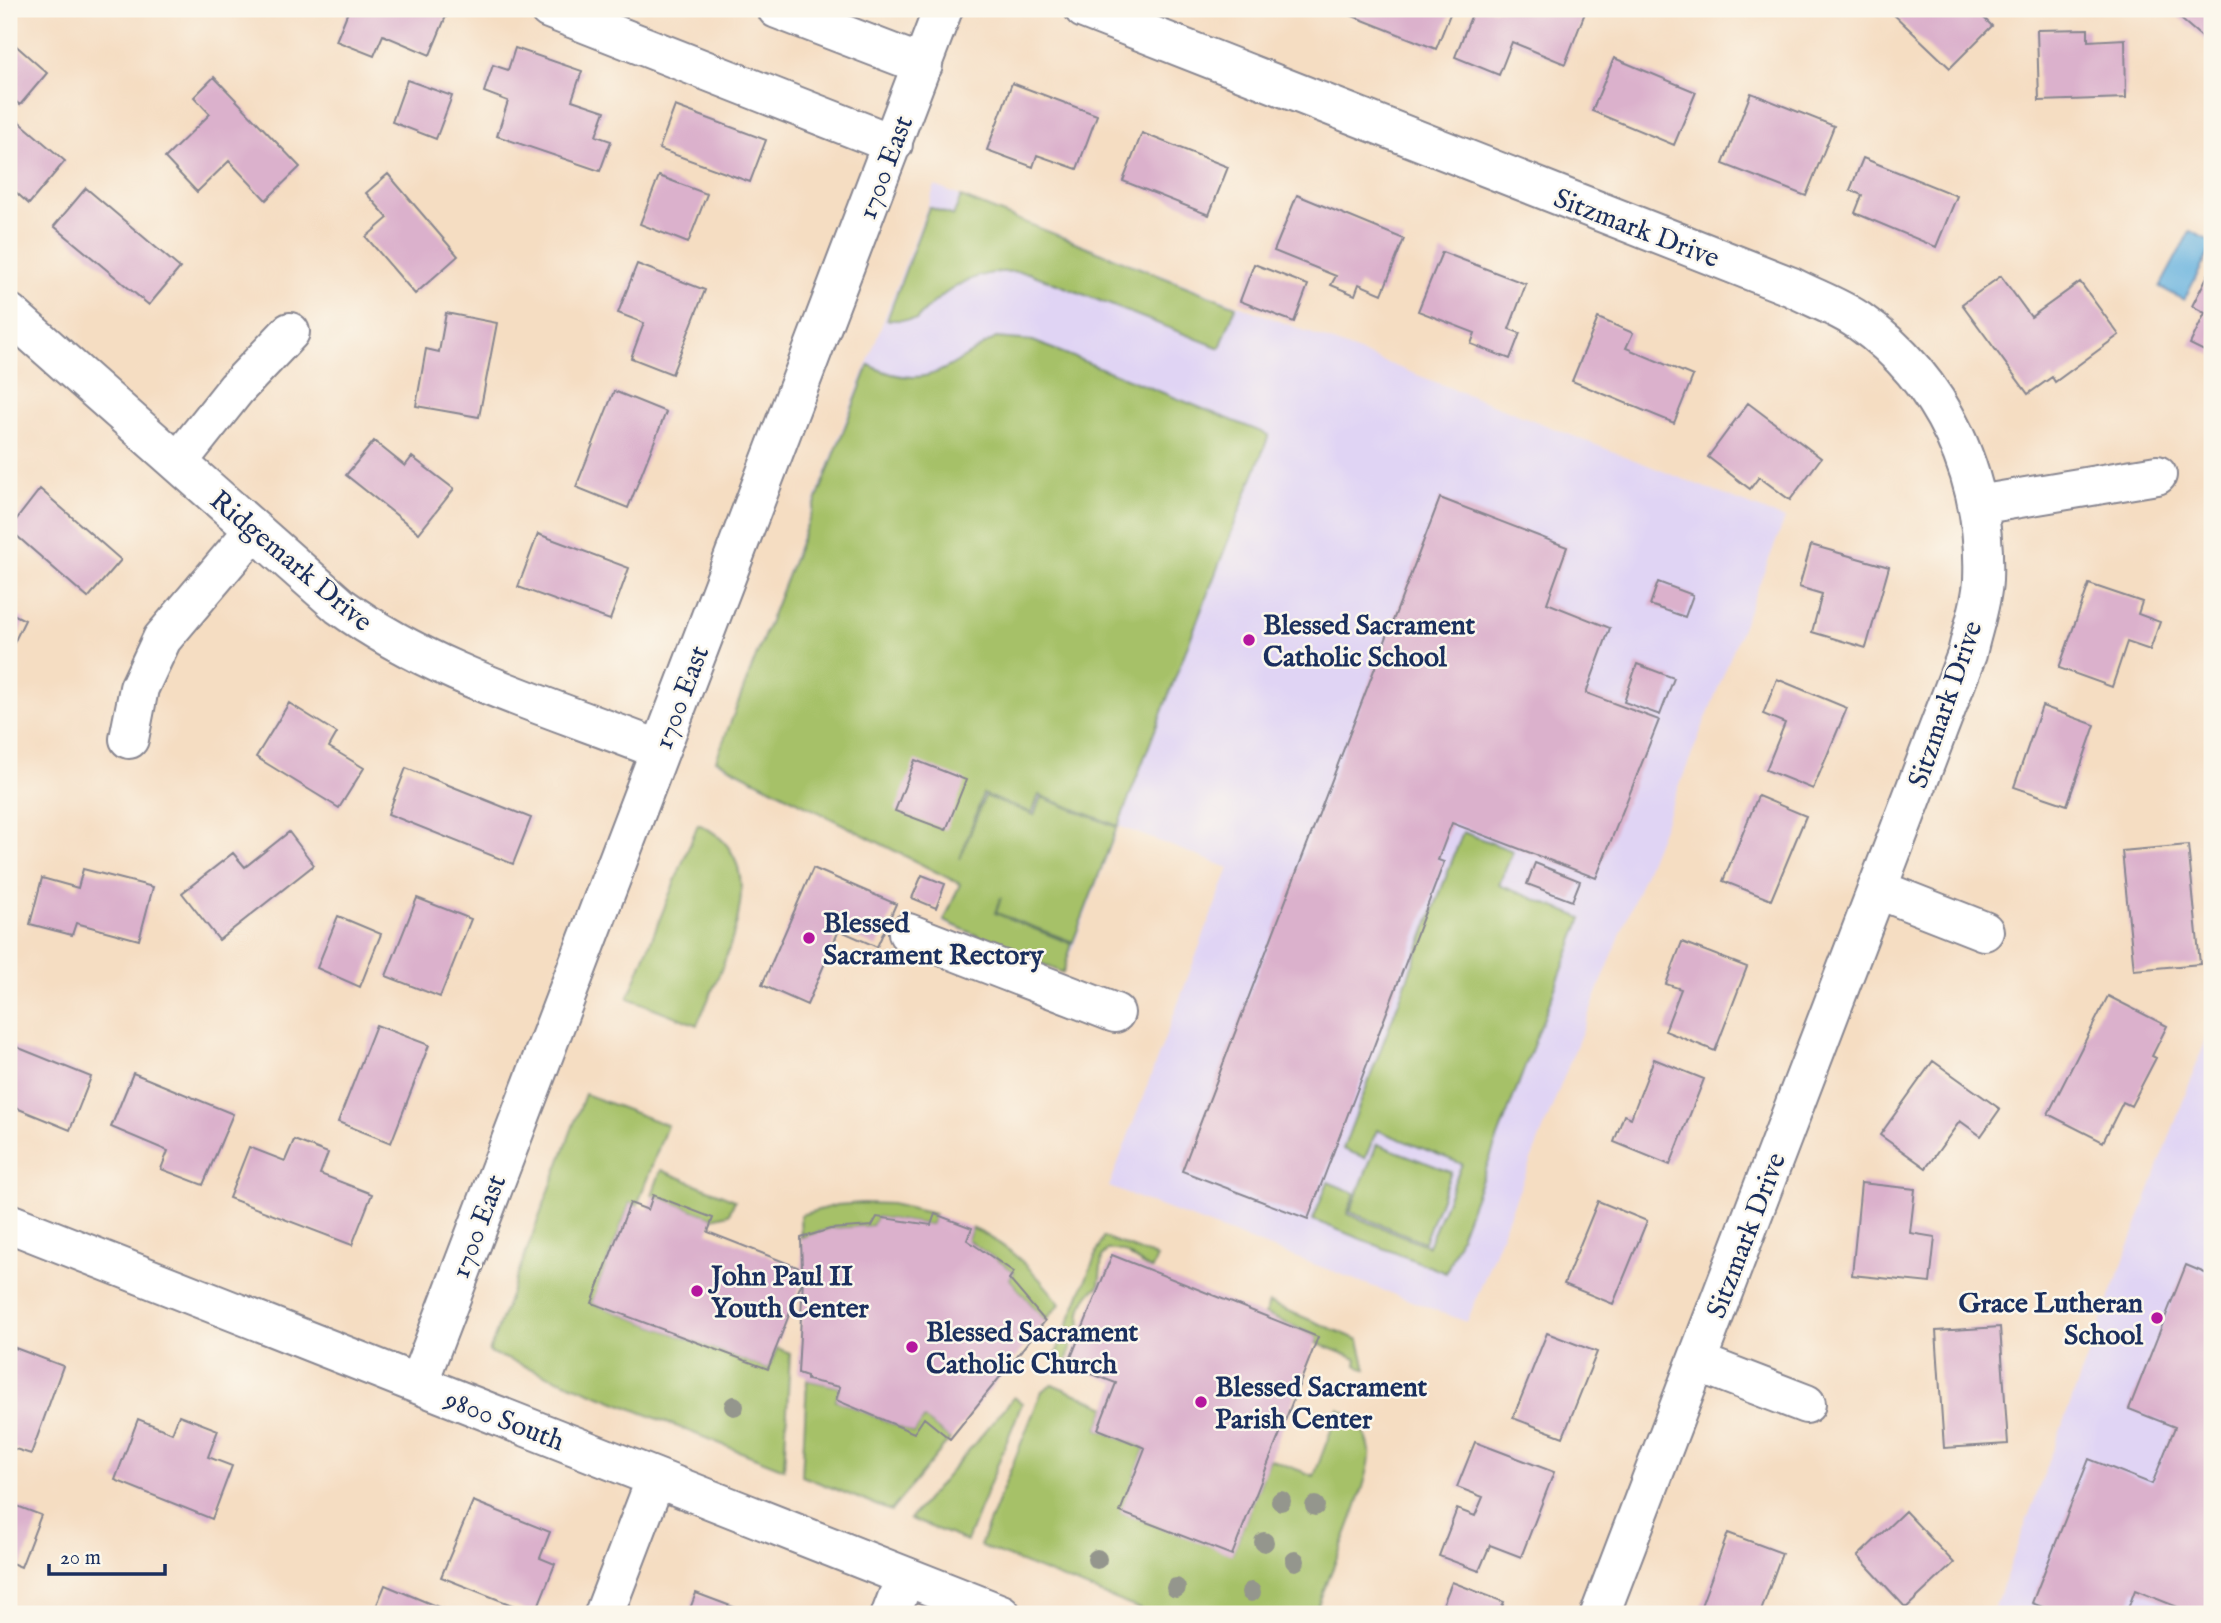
<svg xmlns="http://www.w3.org/2000/svg" width="2221" height="1623" font-family="'IM FELL English',serif">
	<rect width="100%" height="100%" fill="#fbf7ec"/>
	<filter id="ink" filterUnits="userSpaceOnUse"><feTurbulence type="fractalNoise" baseFrequency=".0143" numOctaves="2"/><feDisplacementMap in="SourceGraphic" scale="14" xChannelSelector="R" yChannelSelector="G"/><feConvolveMatrix kernelMatrix="1 2 1 2 8 2 1 2 1" color-interpolation-filters="sRGB"/></filter>
	<filter id="wash" filterUnits="userSpaceOnUse"><feTurbulence type="fractalNoise" baseFrequency=".00686" numOctaves="4" result="noise"/><feDisplacementMap in="SourceGraphic" scale="28" xChannelSelector="R" yChannelSelector="G"/><feGaussianBlur stdDeviation="1.57" result="paint"/><feColorMatrix in="noise" values="0 0 0 0 0 0 0 0 0 0 0 0 0 0 0 0 0 1.4 0 .05"/><feComposite in="paint" operator="in"/></filter>
	<g filter="url(#wash)">
		<rect width="100%" height="100%" fill="#f5ddc2"/>
		<path fill="#e0d4f4" d="M935 186 1785 519 1467 1322 1109 1187 1229 868 1119 826 1063 974 942 922 959 884 715 761Z
			M2212 1023V1614H1992Z"/>
		<path fill="#a6c168" stroke="#607863" stroke-width="2" d="M961 197 1236 306 1220 348 1029 273C982 266 947 286 916 320H887L929 207 953 216Z
			M996 338 1033 341 1269 435 1118 826 1039 795 1032 813 983 794 960 859 985 796 1034 815 1041 797 1117 827 1073 942 996 913 1001 897 995 913 1072 944 1063 973 944 921 960 884 716 760 869 365C927 394 948 365 996 338Z
			M698 824C782 860 721 968 697 1025L628 998Z
			M1463 832 1513 851 1499 885 1582 918 1446 1273 1313 1220 1328 1182 1355 1193 1347 1214 1428 1246 1462 1164 1377 1130 1365 1158 1343 1149Z
			M585 1094 667 1125 637 1206 630 1203 592 1303 768 1369 777 1348 790 1353 784 1469 489 1352Z
			M1377 1144 1451 1172 1424 1242 1350 1212Z
			M661 1170 735 1200 729 1214 713 1218 652 1195Z
			M863 1203 891 1204 935 1214 931 1225 877 1217 872 1226 830 1229 801 1238 800 1215 837 1205Z
			M972 1228C1009 1245 1036 1272 1060 1304L1045 1321 1009 1279 1014 1272 967 1240Z
			M1103 1237 1157 1257 1152 1269C1135 1264 1128 1247 1107 1250L1102 1257 1099 1286C1082 1297 1079 1311 1081 1331L1072 1341 1065 1368 1056 1354Z
			M1269 1303 1359 1340 1366 1369 1356 1365 1357 1359 1316 1343 1318 1337 1265 1314Z
			M807 1380 840 1387 836 1400 914 1433 924 1418 950 1439 891 1511 802 1476Z
			M1052 1384 1107 1407 1098 1429 1145 1448 1121 1512 1232 1554 1270 1459 1314 1476 1339 1409C1355 1417 1368 1433 1370 1451 1373 1477 1326 1584 1314 1614H1152L980 1546 1042 1391Z
			M1014 1397 1022 1403 967 1541 910 1519Z"/>
		<path fill="#65b1de" stroke="#40709e" stroke-width="2" d="M2190 231 2212 242V247L2184 300 2160 287Z"/>
		<g id="blocks">
			<path fill="#dbb1cc" d="M349 9H449L430 55 383 35 374 56 336 41Z
				M1335 9H1452L1436 49Z
				M1474 9H1583L1586 10 1565 64 1512 42 1499 75 1455 57Z
				M1888 9H1975L1992 26 1950 68Z
				M2169 9H2212V39L2209 43Z
				M2088 29V41L2125 39 2126 98 2039 101 2037 30Z
				M13 43 47 73 20 105 9 96V48Z
				M515 48 582 71 572 100 605 111 596 136 611 141 600 171 497 136 508 101 484 92 493 65 508 70Z
				M1614 58 1696 92 1674 145 1592 111Z
				M214 77 300 167 266 200 229 161 197 192 165 158 210 114 194 97Z
				M407 80 452 96 436 139 392 122Z
				M1012 83 1097 115 1077 169 1037 155 1033 167 987 150Z
				M1751 93 1834 126 1806 196 1723 164Z
				M675 106 766 140 750 182 659 149Z
				M9 113 65 161 29 204 9 186Z
				M1142 133 1228 167 1209 215 1123 181Z
				M1863 158 1957 196 1936 247 1855 213 1862 195 1850 190Z
				M388 174 458 256 415 294 366 237 388 218 366 193Z
				M659 176 707 194 688 243 640 224Z
				M86 188 180 268 149 305 54 226Z
				M1297 195 1404 239 1382 294 1359 284 1355 295 1331 285 1336 276 1274 251Z
				M1442 252 1526 284 1509 329 1520 333 1510 359 1471 344 1475 333 1418 311Z
				M637 264 705 290 672 374 631 358 644 323 618 313Z
				M1254 264 1308 285 1294 322 1240 301Z
				M2212 267V355L2190 344 2205 313 2192 306Z
				M2001 276 2031 317 2080 282 2119 335 2055 382 2052 377 2028 394 1962 304Z
				M446 313 497 323 479 417 416 406 426 349 439 352Z
				M1598 318 1633 333 1626 348 1693 376 1674 423 1572 381Z
				M614 391 666 412 628 508 576 487Z
				M1748 403 1821 458 1790 500 1759 477 1750 489 1708 457Z
				M374 441 405 466 412 457 454 489 419 533 346 475Z
				M40 489 121 560 88 598 9 529Z
				M1440 498 1567 547 1547 603 1610 628 1586 693 1659 720 1596 878 1452 823 1438 860 1444 862 1308 1219 1182 1171Z
				M538 534 629 568 610 620 518 587Z
				M1811 545 1889 567 1866 648 1812 632 1822 594 1799 587Z
				M1658 582 1693 595 1685 617 1650 605Z
				M2089 584 2142 602 2138 614 2160 622 2150 650 2127 642 2112 687 2059 668Z
				M9 612 25 620 9 653Z
				M1637 664 1674 678 1660 715 1624 702Z
				M1777 679 1847 708 1813 789 1766 770 1785 723 1763 714Z
				M289 703 337 733 329 747 364 768 339 808 256 757Z
				M2042 706 2095 725 2067 805 2014 787Z
				M915 760 966 780 946 830 895 811Z
				M406 768 531 818 513 864 388 814Z
				M1758 796 1806 816 1771 900 1723 881Z
				M289 832 314 865 219 940 182 893 233 853 245 867Z
				M2188 845 2200 964 2134 970 2122 851Z
				M1535 863 1580 881 1572 901 1527 884Z
				M813 868 896 904 877 947 839 930 807 1005 762 985Z
				M83 869 153 887 139 940 76 923 72 935 30 924 42 878 78 888Z
				M922 875 945 884 936 908 912 898Z
				M417 898 471 919 440 997 386 976Z
				M338 916 381 934 360 987 317 968Z
				M1682 942 1747 967 1715 1051 1665 1031 1681 989 1666 984Z
				M2108 996 2167 1026 2152 1056 2156 1058 2131 1106 2123 1102 2103 1142 2048 1114Z
				M376 1025 429 1045 391 1143 338 1122Z
				M9 1044 91 1077 70 1130 9 1105Z
				M1654 1059 1704 1079 1670 1165 1614 1142 1624 1115 1631 1118Z
				M1933 1061 2000 1109 1981 1136 1960 1121 1926 1168 1880 1135Z
				M133 1073 233 1114 203 1185 161 1169 168 1151 111 1127Z
				M294 1140 328 1153 320 1174 372 1194 352 1245 229 1198 249 1147 285 1161Z
				M1861 1183 1915 1189 1910 1233 1935 1237 1930 1283 1852 1275Z
				M653 1195 713 1218 708 1232 802 1269 801 1238 830 1229 872 1226 877 1217 931 1225 935 1214 972 1228 967 1240 1014 1272 1009 1279 1045 1321 950 1439 924 1418 914 1433 836 1400 840 1387 807 1380V1376L798 1373 803 1279 768 1369 592 1303 630 1203 648 1210Z
				M1598 1201 1647 1221 1613 1304 1564 1284Z
				M1112 1255 1318 1337 1232 1555 1120 1512 1145 1448 1098 1429 1116 1383 1068 1365Z
				M2186 1265 2212 1276V1614H2195L2135 1590 2126 1614H2060L2032 1603 2089 1459 2152 1484 2175 1427 2129 1409Z
				M2000 1327 2008 1444 1944 1448 1936 1331Z
				M1547 1333 1597 1352 1563 1437 1513 1418Z
				M10 1346 63 1366 31 1454 9 1447Z
				M179 1415 218 1430 208 1457 232 1466 212 1519 115 1480 138 1419 172 1433Z
				M1475 1442 1554 1472 1521 1557 1490 1545 1479 1571 1439 1556 1457 1509 1475 1516 1483 1497 1457 1487Z
				M473 1501 550 1532 540 1558 555 1564 535 1614 441 1577Z
				M9 1503 41 1515 21 1567 9 1562Z
				M1905 1511 1954 1563 1906 1608 1858 1556Z
				M1728 1533 1782 1553 1760 1614H1698Z
				M1452 1582 1504 1602 1499 1614H1439Z
				M385 1585 455 1614H373Z
				M696 1593 752 1614H688Z"/>
		</g>
	</g>
	<g filter="url(#ink)">
		<use href="#blocks" fill-opacity="0" stroke="#888690" stroke-width="2"/>
		<g fill="none" stroke-linecap="round" stroke-linejoin="round">
			<g stroke="#888690" stroke-width="42">
				<path id="minor" d="M549 9 893 144
					M777 9 923 65
					M1084 9 1792 287C1813 298 1839 307 1859 321 1943 380 1987 477 1983 580 1982 604 1972 630 1967 654L1600 1614
					M9 313 340 606C435 675 552 707 660 750
					M178 462 236 389 290 332
					M1978 505 2157 475
					M129 739 139 688 162 639 254 530
					M1877 889 1984 931
					M908 933 1115 1013
					M9 1223 1001 1614
					M1697 1362 1806 1404
					M418 1384 943 9
					M604 1614 656 1478
					M891 1614 905 1577"/>
			</g>
			<use href="#minor" stroke="#fff" stroke-width="38"/>
		</g>
		<g fill="#94968d">
			<circle cx="734" cy="1406" r="10"/>
			<circle cx="1281" cy="1501" r="10"/>
			<circle cx="1315" cy="1506" r="10"/>
			<circle cx="1264" cy="1542" r="10"/>
			<circle cx="1097" cy="1559" r="10"/>
			<circle cx="1295" cy="1561" r="10"/>
			<circle cx="1176" cy="1588" r="10"/>
			<circle cx="1251" cy="1592" r="10"/>
		</g>
	</g>
	<g fill="#b5179e" stroke="#fbf7ec" stroke-width="2.5">
		<circle cx="1249" cy="640" r="7"/>
		<circle cx="809" cy="938" r="7"/>
		<circle cx="697" cy="1291" r="7"/>
		<circle cx="2157" cy="1318" r="7"/>
		<circle cx="912" cy="1347" r="7"/>
		<circle cx="1201" cy="1402" r="7"/>
	</g>
	<g text-anchor="middle" stroke-width="5" stroke-linejoin="round" paint-order="stroke">
		<g font-size="28" fill="#1b2f5e" stroke="#fbf7ec">
			<text transform="translate(884 167) rotate(-69)" y="10">1700 East</text>
			<text transform="translate(1637 227) rotate(21)" y="10">Sitzmark Drive</text>
			<text transform="translate(292 560) rotate(40)" y="10">Ridgemark Drive</text>
			<text transform="translate(680 697) rotate(-69)" y="10">1700 East</text>
			<text transform="translate(1944 704) rotate(-71)" y="10">Sitzmark Drive</text>
			<text transform="translate(477 1226) rotate(-69)" y="10">1700 East</text>
			<text transform="translate(1745 1235) rotate(-69)" y="10">Sitzmark Drive</text>
			<text transform="translate(505 1419) rotate(21)" y="10">9800 South</text>
		</g>
		<g font-size="28" font-weight="bold" fill="#1b2f5e" stroke="#fbf7ec" text-anchor="start">
			<text x="1263" y="634">Blessed Sacrament<tspan x="1263" dy="32">Catholic School</tspan></text>
			<text x="823" y="932">Blessed<tspan x="823" dy="32">Sacrament Rectory</tspan></text>
			<text x="711" y="1285">John Paul II<tspan x="711" dy="32">Youth Center</tspan></text>
			<text x="2143" y="1312" text-anchor="end">Grace Lutheran<tspan x="2143" dy="32">School</tspan></text>
			<text x="926" y="1341">Blessed Sacrament<tspan x="926" dy="32">Catholic Church</tspan></text>
			<text x="1215" y="1396">Blessed Sacrament<tspan x="1215" dy="32">Parish Center</tspan></text>
		</g>
	</g>
	<rect width="2221" height="1623" fill="none" stroke="#fbf7ec" stroke-width="35"/>
	<path d="M49 1564v10h116v-10" fill="none" stroke="#1b2f5e" stroke-width="3.5"/>
	<text x="60" y="1564" font-size="21" fill="#1b2f5e" stroke="#fbf7ec" stroke-width="5" paint-order="stroke">20 m</text>
</svg>
